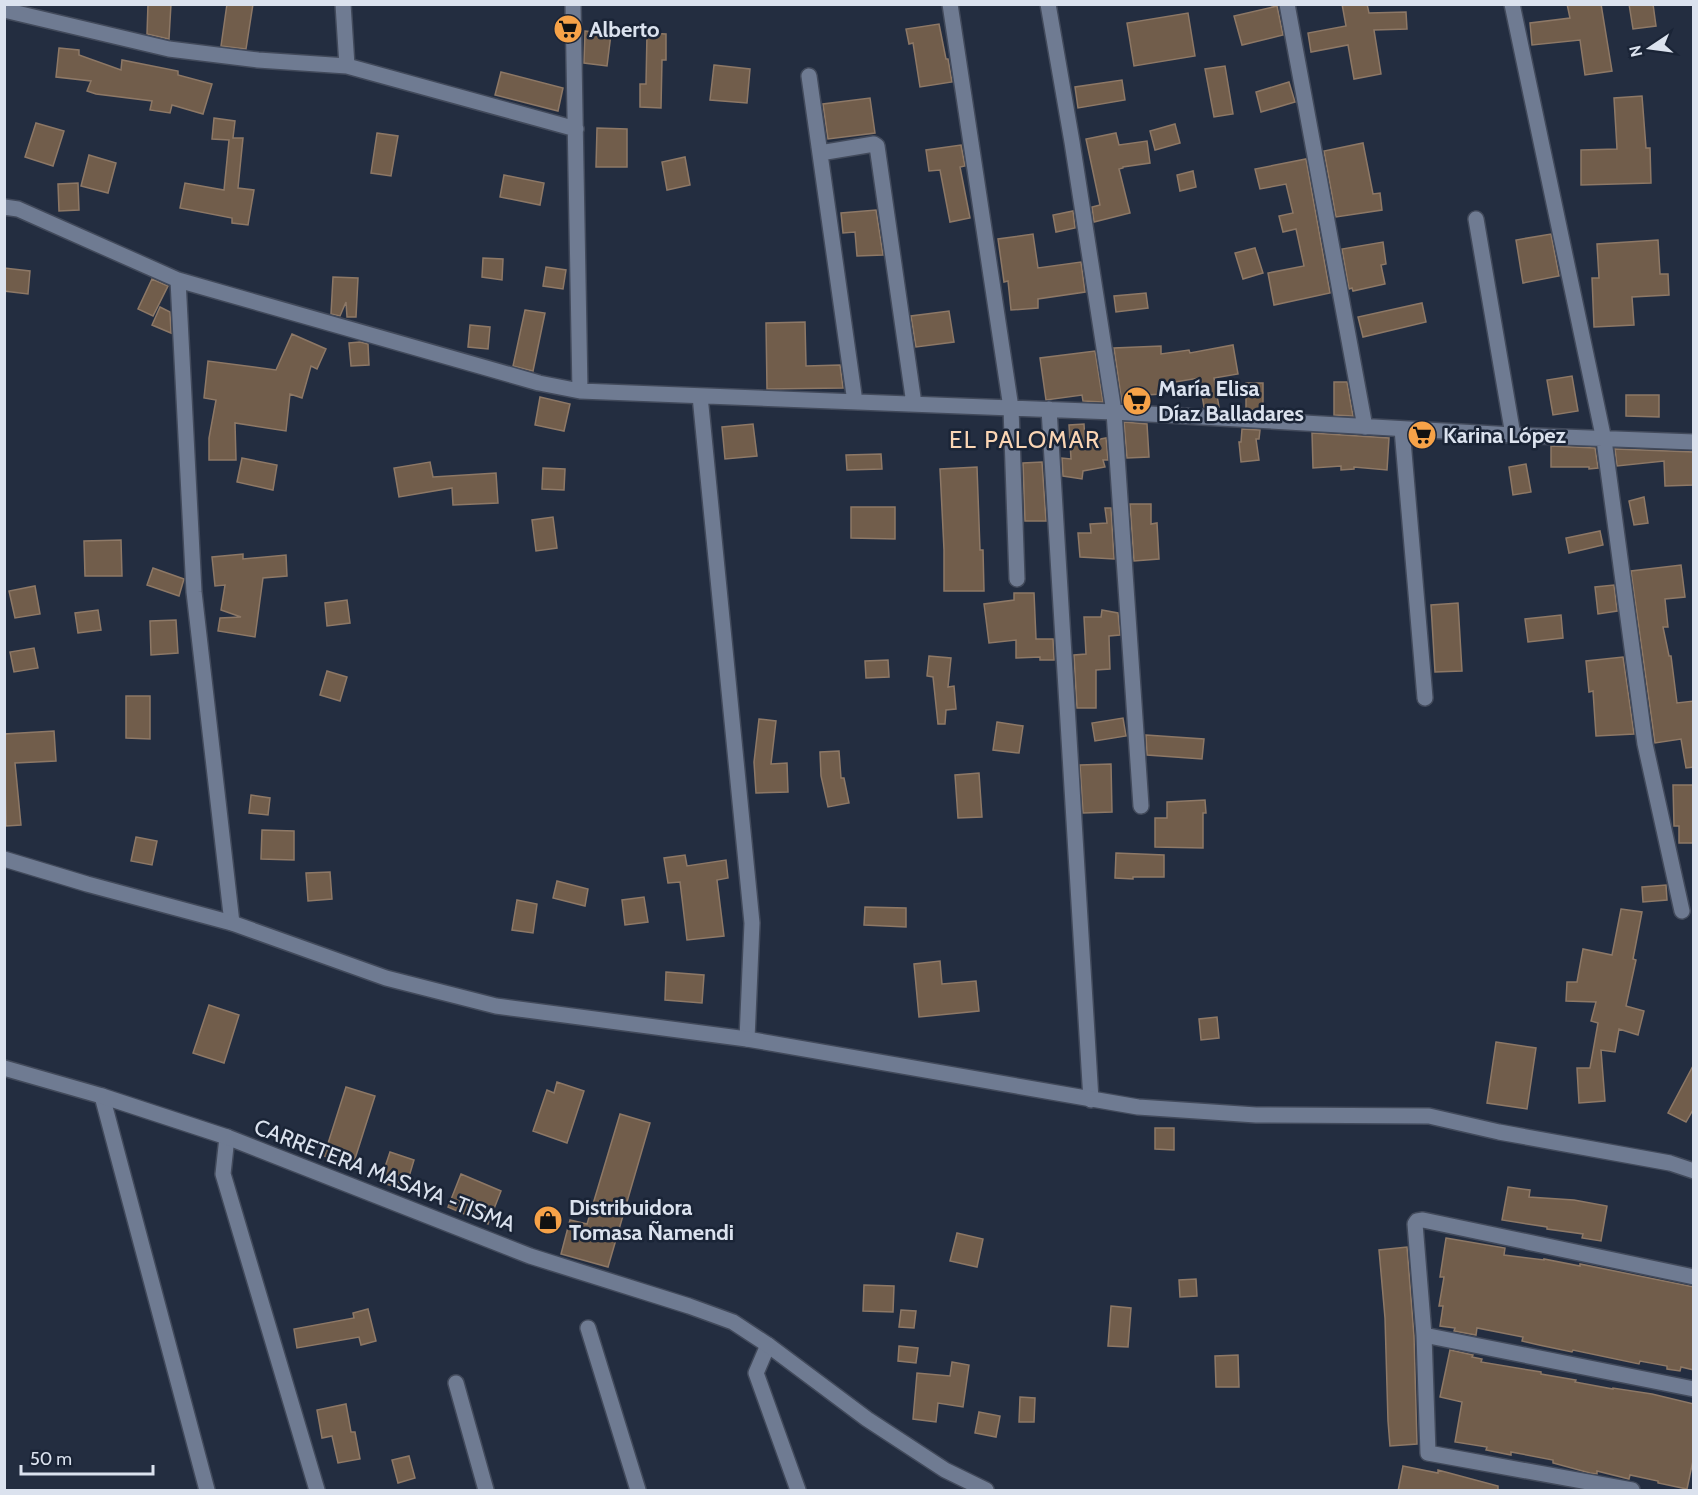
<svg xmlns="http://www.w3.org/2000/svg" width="1698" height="1495" font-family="Cabin,sans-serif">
	<rect width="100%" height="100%" fill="#232d40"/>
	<path fill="#715d4b" stroke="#8d7866" stroke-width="1.5" d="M148 4H171L169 39 147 34Z
		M227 4H253L246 49 221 46Z
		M1342 4H1367L1369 13 1406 12 1407 29 1374 30 1381 74 1354 79 1348 45 1311 52 1308 33 1346 26Z
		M1567 4H1601L1612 71 1585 75 1580 40 1532 45 1530 23 1570 18Z
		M1629 4H1653L1656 26 1633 29Z
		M1277 6 1283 35 1242 45 1234 16Z
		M1188 13 1195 56 1134 66 1127 23Z
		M939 24 946 59H948L952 82 920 87 913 43 909 44 906 29Z
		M585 31 611 34 607 66 584 63Z
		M647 33 666 34V60H662L661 108 640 107V84H646Z
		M59 48 79 50V55L121 70 122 60 178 71V75L212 84 203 114 172 105 170 113 150 110 152 101 96 94 87 91 91 81 56 77Z
		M714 65 750 69 747 103 710 100Z
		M1225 66 1233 114 1214 117 1205 69Z
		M501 72 563 88 558 111 495 95Z
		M1122 80 1125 100 1078 108 1075 87Z
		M1289 82 1295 102 1261 112 1256 92Z
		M1642 96 1646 148H1650L1651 183 1581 185V150L1617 149 1614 98Z
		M870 98 875 133 828 139 823 104Z
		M214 118 235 121 233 138H243L238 188 254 190 248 225 232 223V218L180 208 185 183 224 190 229 140 212 139Z
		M36 123 64 131 53 166 25 157Z
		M1175 124 1180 143 1155 150 1150 131Z
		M597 128 627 129V167H596Z
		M377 133 398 136 391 176 371 173Z
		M1116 133 1119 145 1147 141 1150 163 1123 167V168L1119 169 1130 213 1094 222 1092 207 1100 205 1086 139Z
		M1363 143 1373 194 1380 193 1382 210 1336 217 1324 151Z
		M961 145 965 166 960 167 970 218 950 222 940 170 929 171 926 150Z
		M89 155 116 163 108 193 81 186Z
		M685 157 690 185 667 190 662 162Z
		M1306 159 1330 293 1274 305 1268 273 1304 266 1296 229 1283 232 1279 216 1293 213 1286 184 1260 189 1255 169Z
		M1193 171 1196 187 1180 191 1177 175Z
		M504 175 544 183 540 205 500 197Z
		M78 183 79 210 59 211 58 184Z
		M876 210 883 255 857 256 855 232 843 233 841 213Z
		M1073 211 1075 228 1056 232 1053 215Z
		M1033 234 1038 268 1081 262 1085 292 1038 299V308L1011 310 1008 281 1004 282 998 239Z
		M1551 234 1559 276 1523 283 1516 240Z
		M1658 240 1660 274H1668L1669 295 1632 297 1634 325 1594 327 1592 278H1599L1597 244Z
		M1383 242 1386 264 1381 265 1385 284 1353 291 1352 288 1349 289 1342 249Z
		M1255 248 1263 273 1243 279 1235 253Z
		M483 258 503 259 502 280 482 277Z
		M546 267 566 270 563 289 543 286Z
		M4 268 30 271 28 294 4 291Z
		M333 277 358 278 356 317H347L346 302 340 316 331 314Z
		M152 279 168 286 153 316 138 309Z
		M1146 293 1148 308 1116 312 1114 296Z
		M1422 303 1426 322 1363 337 1358 317Z
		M160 307 170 312 171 333 152 325Z
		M525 310 545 313 533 371 513 366Z
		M949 311 954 342 916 347 911 316Z
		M805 322 806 366 840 365 843 388 767 389 766 323Z
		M470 325 490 327 488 349 468 347Z
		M292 334 326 349 317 369 311 366 302 398 290 394 286 431 235 423 236 460H209V438L216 400 204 398 208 361 276 370Z
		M360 342 368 344 369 365 351 366 349 343Z
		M1233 345 1238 374 1214 378 1219 407H1204L1199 378 1163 384V394L1145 395V404L1122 403 1114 348 1161 346V354L1189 350 1190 353Z
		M1095 351 1103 402 1083 401 1082 395 1046 400 1040 358Z
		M1572 376 1578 411 1553 415 1547 380Z
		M1334 382H1347L1353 416 1334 415Z
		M1246 383H1263V411L1246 410Z
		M1626 395H1659V417L1626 416Z
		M540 397 570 404 564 431 535 425Z
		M1124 422 1147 424 1149 457 1127 458Z
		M753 424 757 456 725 459 722 427Z
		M1084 424 1085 442 1106 438 1108 460H1103L1105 467 1083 471 1082 479 1063 476 1062 458 1071 459 1069 425Z
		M1242 429 1260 430 1259 439H1256L1259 460 1241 462 1239 442H1241Z
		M1312 433 1389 438 1387 470 1354 467V469L1341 470V466L1313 468Z
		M1551 446 1595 448 1598 468 1589 469V467H1551Z
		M1615 449 1694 452V485L1665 486 1664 461 1617 466Z
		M881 454 882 469 847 470 846 455Z
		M242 458 277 465 273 490 237 482Z
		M430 462 433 477 496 473 498 503 453 505 452 488 399 497 394 468Z
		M1042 462 1046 521H1025L1023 463Z
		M1526 464 1531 492 1513 495 1509 467Z
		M977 467 980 550H983L984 591H944V550L940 469Z
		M543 468 565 469 564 490 542 489Z
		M1644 497 1648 523 1634 525 1629 501Z
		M1130 504H1151V524L1157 523 1159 559 1134 561Z
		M851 507H895V539L851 538Z
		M1105 508H1111L1114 559 1080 557 1078 533H1091L1090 524 1107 523Z
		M553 517 557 548 536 551 532 520Z
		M1600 531 1603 545 1569 553 1566 538Z
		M121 540 122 576H85L84 541Z
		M243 554V559L286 555 287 576 263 578 255 637 218 631 220 618 241 617 221 610 225 585 215 586 212 557Z
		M1681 565 1685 597 1665 599 1668 627H1663L1669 656H1671L1677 703 1694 701V767L1686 768 1681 739 1655 743 1631 571Z
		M153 568 184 579 179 596 147 585Z
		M1614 585 1617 611 1598 614 1595 587Z
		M35 586 40 614 15 618 9 591Z
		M1014 593H1034L1036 639H1053L1054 660H1040V657L1016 658V640L989 643 984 604 1014 600Z
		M347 600 350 623 327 626 325 603Z
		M1458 603 1462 671 1435 672 1431 605Z
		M98 610 101 630 78 633 75 613Z
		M1102 610 1118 613 1120 635 1109 636 1110 669 1096 670V708H1077L1074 655 1086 654 1084 617H1101Z
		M1561 615 1563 638 1528 642 1525 619Z
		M176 620 178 653 151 655 150 621Z
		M34 648 38 668 14 672 10 652Z
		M929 656 951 658 948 687 954 686 956 709 946 710 945 724H938L933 677 927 676Z
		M1623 657 1634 734 1596 736 1593 691 1589 692 1586 661Z
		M888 660 889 677 866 678 865 661Z
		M327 671 347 677 340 701 320 695Z
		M126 696H150V739L126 738Z
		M1123 718 1126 736 1095 741 1092 723Z
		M759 719 776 721 771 764 787 763 788 792 756 793 754 762Z
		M997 722 1023 726 1019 753 993 750Z
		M54 731 56 761 15 763 21 825 6 826 4 734Z
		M1146 735 1204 739 1202 759 1147 755Z
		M839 751 841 778H844L849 803 828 807 821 776 820 752Z
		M1111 764 1112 812 1083 813 1080 765Z
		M979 773 982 817 958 818 955 775Z
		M1673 785H1694V843H1679V826H1674Z
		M251 795 270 798 268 815 249 813Z
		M1205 800 1206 813H1203V848L1155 847V818H1167V802Z
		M262 830 294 831V860L261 859Z
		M136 837 157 841 152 865 131 861Z
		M1116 853 1164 855V877H1133V879L1115 878Z
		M685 855 687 866 726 860 728 878 717 880 724 936 687 940 680 882 668 883 664 858Z
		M330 872 332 899 308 901 306 873Z
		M557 881 588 889 585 906 553 898Z
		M1666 885 1667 900 1643 902 1642 887Z
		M644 897 648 922 625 925 622 900Z
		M517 900 537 904 533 933 512 930Z
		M865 907 906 908V927L864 925Z
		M1621 909 1642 912 1633 959 1636 960 1626 1006 1644 1011 1638 1035 1619 1029 1615 1052 1601 1050 1605 1101 1579 1103 1577 1068H1590L1598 1023 1591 1021 1596 1002 1566 1001 1567 982H1577L1583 949 1612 955Z
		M940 961 942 984 976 981 979 1011 919 1017 914 964Z
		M666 972 704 975 702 1003 665 1000Z
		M209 1005 239 1015 224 1063 193 1053Z
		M1217 1017 1219 1038 1201 1040 1199 1019Z
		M1496 1042 1536 1048 1527 1109 1487 1103Z
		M1694 1064V1108L1686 1122 1668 1113Z
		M557 1082 584 1091 567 1143 533 1131 547 1090 554 1093Z
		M346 1087 375 1096 353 1165 324 1156Z
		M620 1114 650 1123 608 1267 561 1254 570 1220 587 1224Z
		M1155 1128H1174V1150L1155 1149Z
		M390 1152 414 1160 405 1190 380 1182Z
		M461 1174 501 1191 488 1224 448 1207Z
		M1508 1187 1530 1190 1529 1197 1574 1200 1607 1206 1601 1241 1582 1238 1583 1234 1547 1229V1227L1502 1220Z
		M957 1233 983 1239 977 1267 950 1261Z
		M1446 1238 1505 1248 1504 1255 1544 1260V1259L1580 1266V1264L1694 1287V1370L1681 1367 1680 1371 1667 1369V1366L1640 1361 1639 1364 1573 1350 1572 1352 1539 1345 1522 1341 1523 1337 1477 1328 1476 1335 1454 1331 1455 1328 1440 1326 1443 1306H1439L1444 1277H1440Z
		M1407 1247 1414 1336 1417 1444 1390 1446 1388 1421 1385 1318 1379 1250Z
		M1196 1279 1197 1296 1180 1297 1179 1280Z
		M864 1285 894 1286 893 1312 863 1311Z
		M1111 1306 1131 1308 1128 1347 1108 1346Z
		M368 1309 376 1341 361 1345 359 1337 297 1348 294 1329 354 1318 353 1313Z
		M901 1310 916 1311 914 1328 899 1327Z
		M899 1346 918 1348 916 1363 898 1361Z
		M1450 1350 1473 1355 1472 1357 1482 1359 1481 1362 1541 1372V1374L1576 1380 1575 1382 1613 1389V1388L1652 1394 1694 1404V1456L1687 1489 1658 1483V1481L1630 1475 1629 1479 1597 1471V1474L1590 1473 1553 1463V1460L1511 1452V1455L1486 1450 1487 1447 1455 1442 1462 1402 1440 1397Z
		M1238 1355 1239 1387H1216L1215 1356Z
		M952 1362 969 1365 963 1407 938 1403 936 1422 913 1419 917 1373 950 1376Z
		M1020 1397 1035 1398 1034 1422H1019Z
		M346 1404 351 1432H355L360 1459 338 1463 332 1436 322 1438 317 1410Z
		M979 1412 1000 1416 996 1437 975 1433Z
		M409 1456 415 1478 398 1483 392 1460Z
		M1403 1466 1438 1473V1470L1498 1486V1491H1398Z"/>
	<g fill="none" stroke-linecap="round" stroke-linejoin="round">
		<g stroke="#424a5b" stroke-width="18">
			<path id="minor" d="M343 4 347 66 576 129
				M573 4 580 391
				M950 4 1011 408 1017 579
				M1048 4 1072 142 1114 412 1141 806
				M1287 4 1365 427
				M1512 4 1604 440 1645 744 1682 911
				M4 10 169 49 258 60 347 66
				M809 76 855 402
				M820 153 874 144 877 146 914 404
				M4 207 18 209 178 280 539 383 580 391 1114 412 1513 435 1694 442
				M1476 219 1513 435
				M178 280 194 592 232 923
				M700 396 752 923 747 1039
				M1049 409 1091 1100
				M1402 429 1425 698
				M102 1096 207 1490
				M227 1137 223 1174 317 1490
				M588 1328 638 1490
				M1424 1335 1694 1389
				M768 1345 756 1373 798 1490
				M456 1383 486 1490
				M1632 1490 1428 1453 1424 1335 1415 1224 1417 1221 1423 1220 1694 1277"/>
		</g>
		<g stroke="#424a5b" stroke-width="18">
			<path id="tertiary" d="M4 859 87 884 232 923 386 978 496 1006 747 1039 1138 1107 1256 1115 1429 1116 1499 1132 1670 1163 1694 1171"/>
		</g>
		<g stroke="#424a5b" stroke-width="18">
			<path id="secondary" d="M4 1068 102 1096 227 1137 530 1256 689 1306 733 1322 768 1345 867 1419 945 1470 986 1490"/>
		</g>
		<use href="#minor" stroke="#6f7b92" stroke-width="15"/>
		<use href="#tertiary" stroke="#6f7b92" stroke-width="15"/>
		<use href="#secondary" stroke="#6f7b92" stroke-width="15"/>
	</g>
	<defs>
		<g id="supermarket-disc" transform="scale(1.5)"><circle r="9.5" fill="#f6a248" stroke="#1a2436"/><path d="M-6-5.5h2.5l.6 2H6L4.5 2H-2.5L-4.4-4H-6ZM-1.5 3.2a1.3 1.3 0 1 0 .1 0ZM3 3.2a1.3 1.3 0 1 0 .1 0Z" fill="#111"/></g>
		<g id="shop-disc" transform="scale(1.5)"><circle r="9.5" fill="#f6a248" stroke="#1a2436"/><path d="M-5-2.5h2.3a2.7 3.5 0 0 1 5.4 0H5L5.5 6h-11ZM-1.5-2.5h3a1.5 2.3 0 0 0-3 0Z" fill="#111"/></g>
	</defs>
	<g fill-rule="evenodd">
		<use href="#supermarket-disc" x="568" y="29"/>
		<use href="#supermarket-disc" x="1137" y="401"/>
		<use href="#supermarket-disc" x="1422" y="435"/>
		<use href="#shop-disc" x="548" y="1220"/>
	</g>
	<g text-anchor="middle" stroke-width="5" stroke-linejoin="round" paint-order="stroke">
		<g font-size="22" font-weight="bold" fill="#dbe2ee" stroke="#1a2436" text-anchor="start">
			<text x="589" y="37">Alberto</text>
			<text x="1158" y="396">María Elisa<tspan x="1158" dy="25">Díaz Balladares</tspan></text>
			<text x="1443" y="443">Karina López</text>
			<text x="569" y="1215">Distribuidora<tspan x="569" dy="25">Tomasa Ñamendi</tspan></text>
		</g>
		<g font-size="22" fill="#dbe2ee" stroke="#1a2436">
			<text transform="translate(385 1175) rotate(21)" y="8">CARRETERA MASAYA -TISMA</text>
		</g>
		<g font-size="24" letter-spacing="1.5" fill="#fad5b4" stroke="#1a2436">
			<text x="1025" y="448">EL PALOMAR</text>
		</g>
	</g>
	<rect width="1698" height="1495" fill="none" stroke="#dbe2ee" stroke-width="12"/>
	<g transform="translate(1650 48) rotate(257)" stroke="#1a2436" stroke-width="4.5" paint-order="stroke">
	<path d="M0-4.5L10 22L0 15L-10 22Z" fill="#dbe2ee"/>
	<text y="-9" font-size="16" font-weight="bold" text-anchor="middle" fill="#dbe2ee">N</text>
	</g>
	<path d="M21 1465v9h132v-9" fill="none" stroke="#dbe2ee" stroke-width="3"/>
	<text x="30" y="1465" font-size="18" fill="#dbe2ee" stroke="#1a2436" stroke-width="4.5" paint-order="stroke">50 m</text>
</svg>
